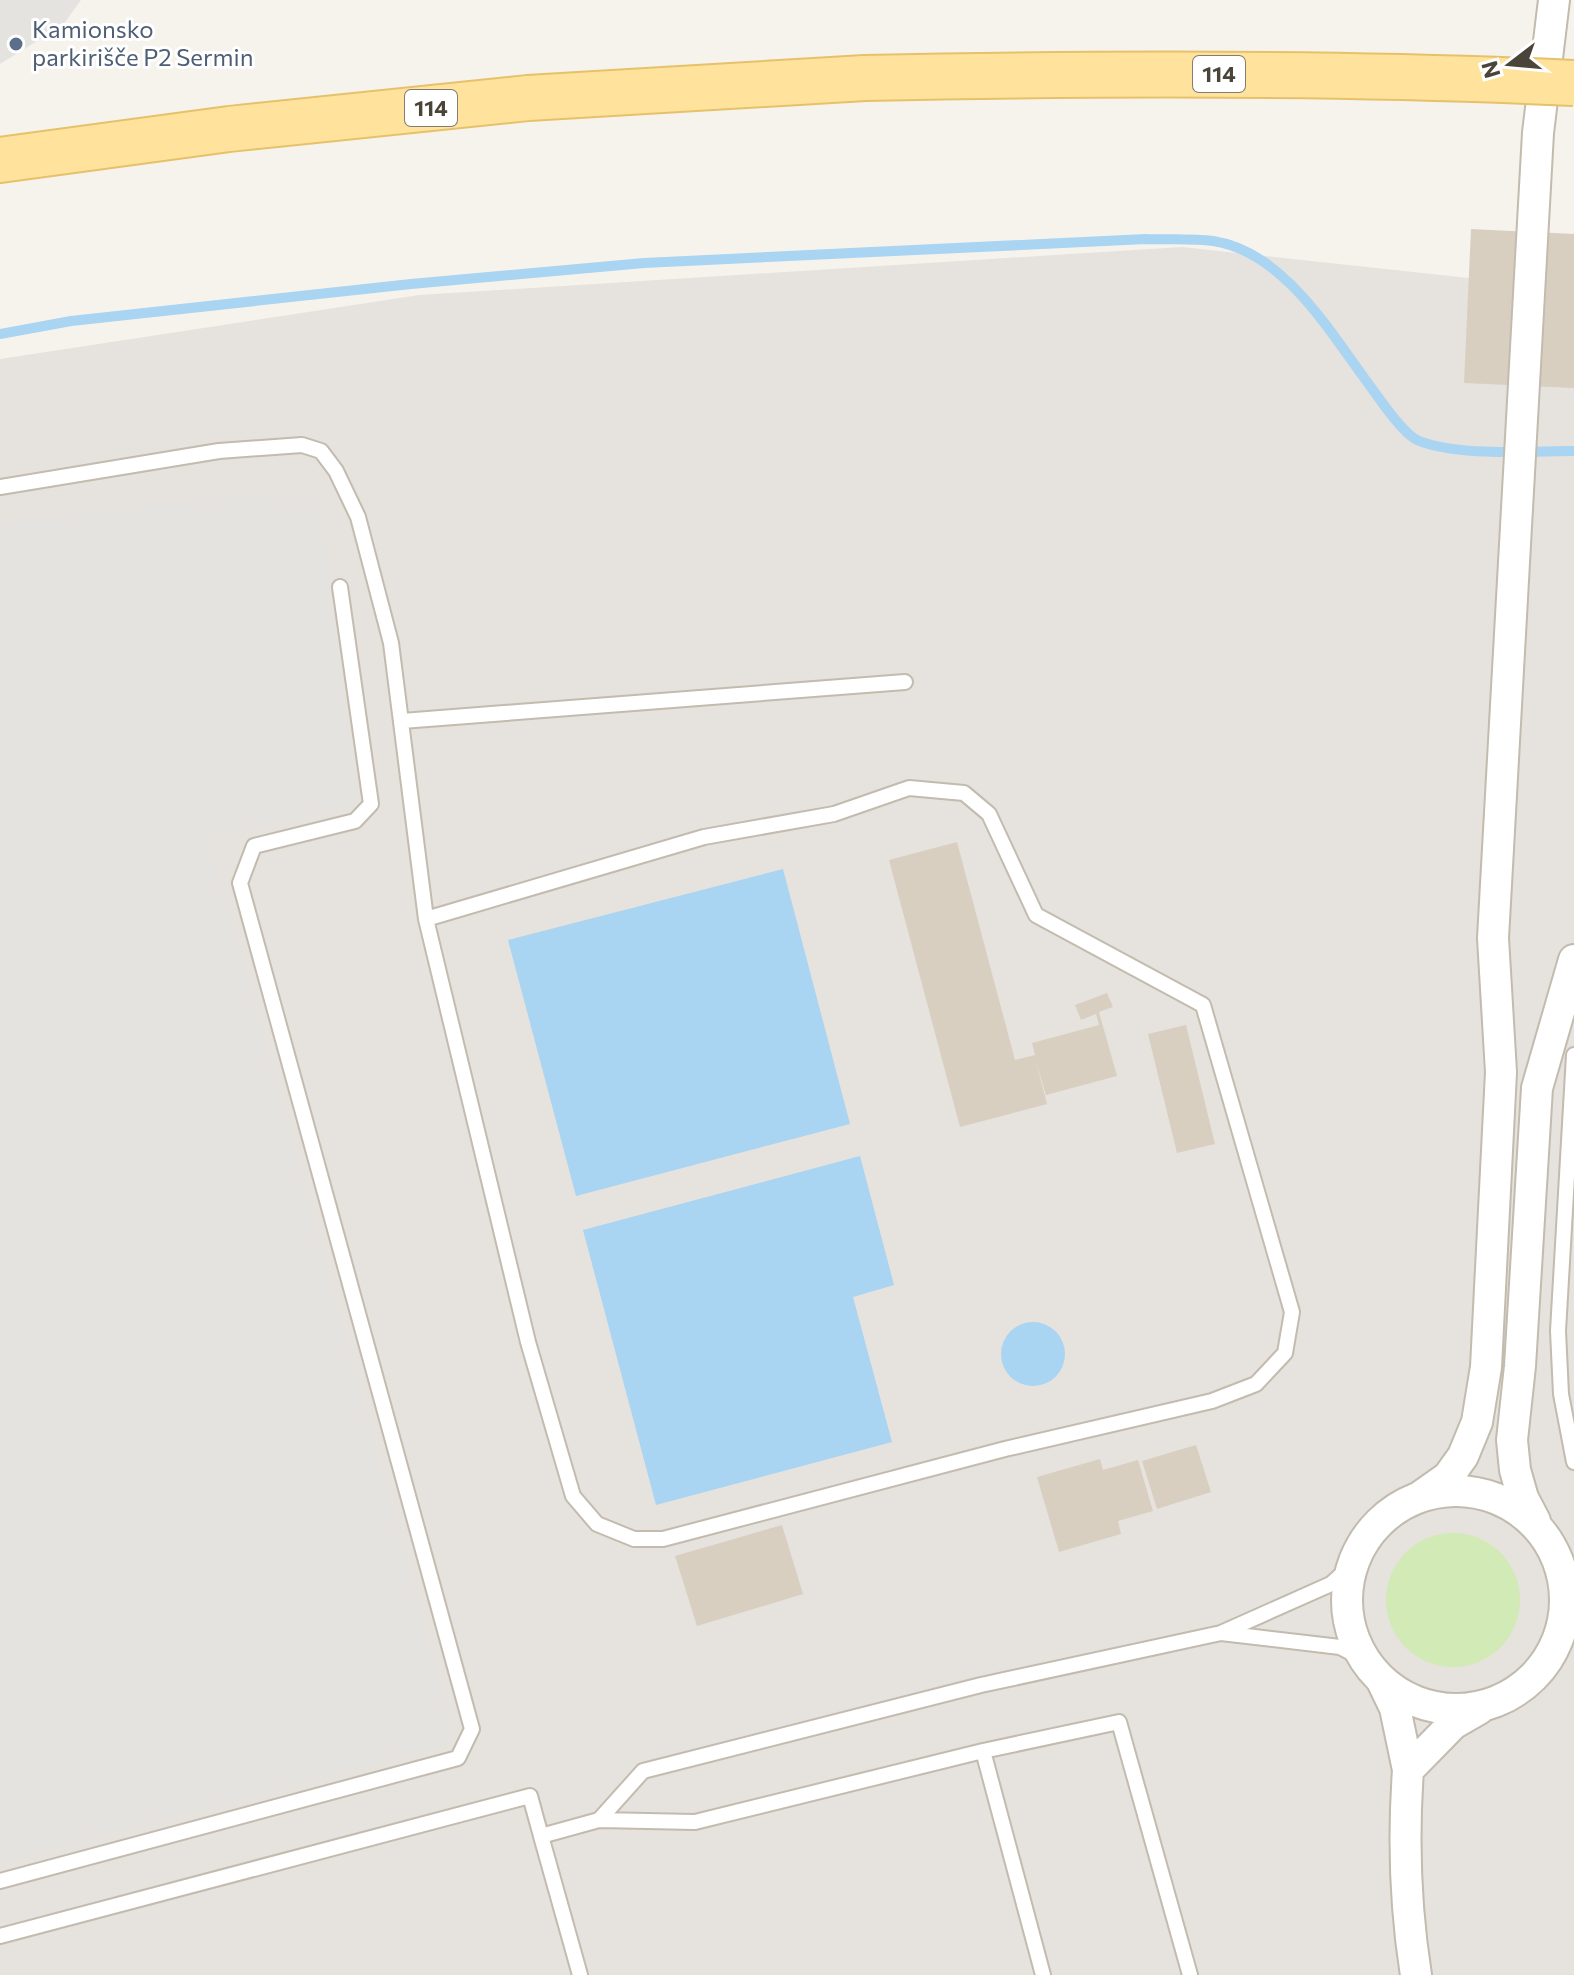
<svg xmlns="http://www.w3.org/2000/svg" width="1574" height="1975" font-family="Commissioner,sans-serif">
	<rect width="100%" height="100%" fill="#f6f3ec"/>
	<path fill="#e6e2dd" d="M1182 247 1487 280 1574 307V1975H0V359L419 295Z"/>
	<path fill="#d2eab5" d="M1386 1600a67 67 0 1 1 134 0a67 67 0 1 1-134 0Z"/>
	<path fill="#e5e3e0" d="M0 0H81L63 25 0 64Z
		M240 495 319 501 359 803 208 837 454 1742 0 1861V524Z"/>
	<path fill="#a9d4f2" d="M783 869 850 1124 576 1196 508 940Z
		M860 1156 894 1285 853 1297 892 1442 656 1505 583 1230Z
		M1001 1354a32 32 0 1 1 64 0a32 32 0 1 1-64 0Z"/>
	<g fill="none" stroke-linecap="round" stroke-linejoin="round">
		<path stroke="#a9d4f2" stroke-width="10" d="M0 334 71 321 411 284 644 263 1146 239C1168 240 1191 238 1213 241 1286 252 1332 336 1373 390 1383 404 1403 433 1417 440 1456 457 1530 451 1574 451"/>
	</g>
	<path fill="#d8cfc1" d="M1471 229 1574 234V388L1464 383Z
		M957 842 1015 1060 1035 1055 1032 1043 1099 1025 1096 1014 1081 1020 1075 1005 1107 993 1113 1007 1099 1012 1117 1076 1046 1095 1036 1062 1047 1104 960 1127 889 860Z
		M1186 1025 1215 1144 1177 1153 1148 1034Z
		M1196 1445 1211 1492 1157 1509 1142 1461Z
		M1100 1459 1103 1470 1138 1460 1153 1511 1118 1521 1121 1534 1059 1552 1037 1477Z
		M782 1525 803 1594 697 1626 675 1556Z"/>
	<g fill="none" stroke-linecap="round" stroke-linejoin="round">
		<g stroke="#c2bbae" stroke-width="18">
			<path id="lane" d="M0 487 219 451 302 445 321 451 336 471 358 517 391 643 426 919 528 1342 573 1496 597 1524 634 1539H663L1005 1449 1212 1401 1256 1384 1285 1353 1292 1312 1203 1005 1036 915 989 814 964 793 909 788 834 814 704 837 426 919
				M402 721 905 682
				M1574 1055 1558 1331 1561 1394 1574 1462
				M1353 1564 1331 1584 1221 1633 1340 1647 1365 1660
				M983 1751 1043 1975
				M599 1820 643 1771 981 1685 1221 1633
				M541 1836 580 1975
				M0 1881 458 1758 472 1729 240 883 254 846 355 821 371 804 340 587
				M0 1936 530 1796 541 1836 599 1820 695 1822 983 1751 1119 1722 1190 1975"/>
		</g>
		<g stroke="#c2bbae" stroke-width="34">
			<path id="street" d="M1347 1600a109 109 0 1 1 218 0a109 109 0 1 1-218 0Z
				M1421 1496 1448 1477 1463 1456 1477 1422 1486 1367 1501 1072 1493 938 1538 133 1554 0
				M1535 1521 1523 1498 1515 1470 1512 1440 1520 1366 1537 1088 1574 960
				M1381 1679 1395 1708 1408 1770 1453 1724 1479 1709
				M1408 1770C1403 1840 1405 1906 1416 1975"/>
		</g>
		<g stroke="#e6c16a" stroke-width="48">
			<path id="primary" d="M0 160 229 129 528 98 865 78"/>
		</g>
		<use href="#lane" stroke="#fff" stroke-width="14"/>
		<use href="#street" stroke="#fff" stroke-width="30"/>
		<use href="#primary" stroke="#ffe39c" stroke-width="44"/>
		<g stroke="#e6c16a" stroke-width="48" stroke-linecap="butt">
			<path id="primary-bridge" d="M865 78C1101 73 1337 72 1574 83"/>
		</g>
		<use href="#primary-bridge" stroke="#ffe39c" stroke-width="44"/>
	</g>
	<circle fill="#5c6f8a" stroke="#fff" stroke-width="3" cx="16" cy="44" r="8"/>
	<g text-anchor="middle" stroke-width="6" stroke-linejoin="round" paint-order="stroke">
		<g fill="#fff" stroke="#817c74" stroke-width="2">
			<rect x="1193" y="56" width="52" height="36" rx="6"/>
			<rect x="405" y="90" width="52" height="36" rx="6"/>
		</g>
		<g font-size="22" font-weight="bold" fill="#4b4439">
			<text x="1219" y="82">114</text>
			<text x="431" y="116">114</text>
		</g>
		<g font-size="24" fill="#4e5e75" stroke="#fff" text-anchor="start">
			<text x="32" y="38">Kamionsko<tspan x="32" dy="28">parkirišče P2 Sermin</tspan></text>
		</g>
	</g>
	<g transform="translate(1510 64) rotate(254)" stroke="#ffffff" stroke-width="6" paint-order="stroke">
	<path d="M0-6L14 30L0 20L-14 30Z" fill="#4b4439"/>
	<text y="-12" font-size="22" font-weight="bold" text-anchor="middle" fill="#4b4439">N</text>
	</g>
</svg>
